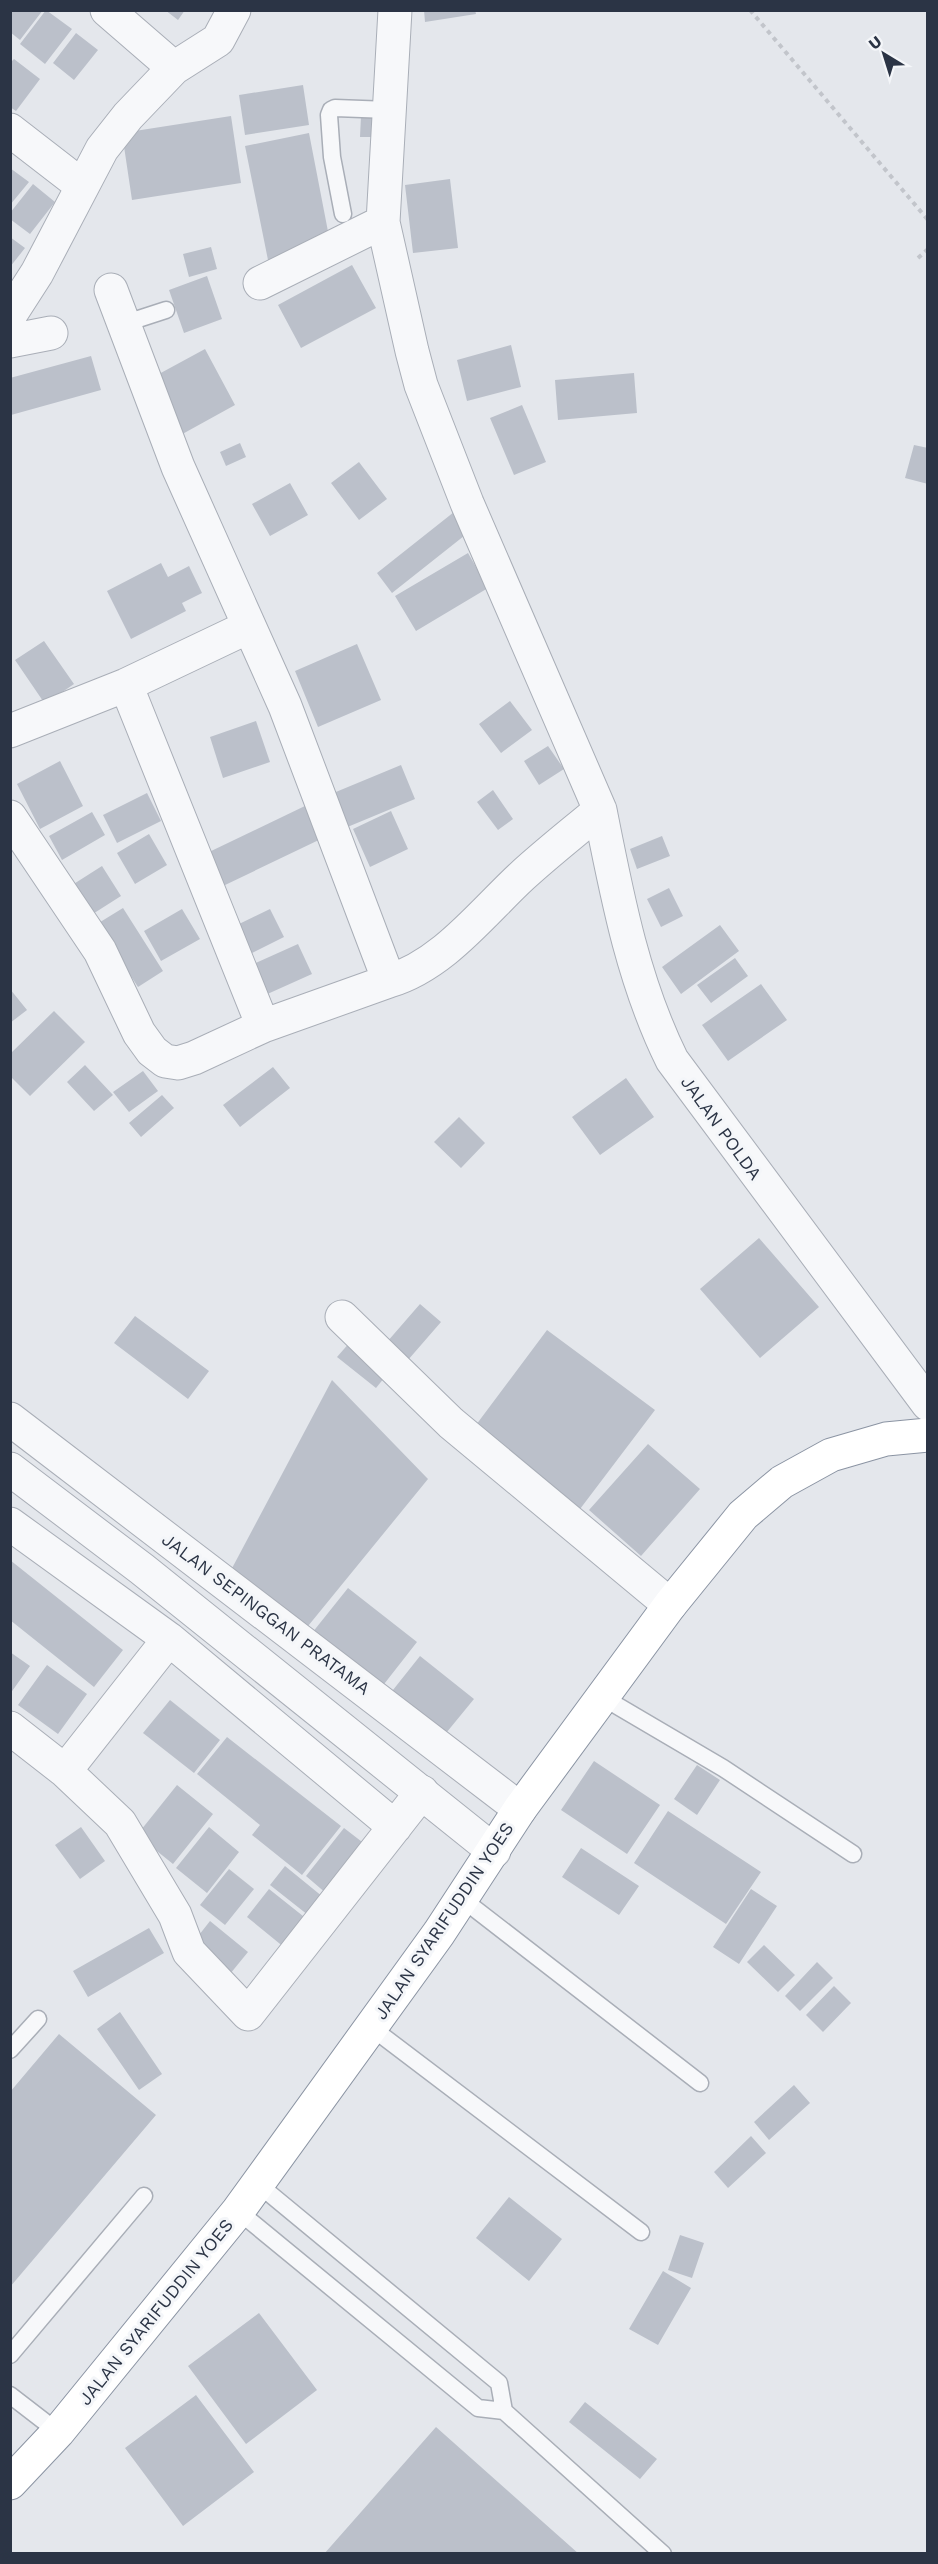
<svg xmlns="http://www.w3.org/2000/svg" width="938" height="2564" font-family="'Work Sans',sans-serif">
	<rect width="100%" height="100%" fill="#e4e7ec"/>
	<path fill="#bbc0ca" d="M10 10H43L20 40 10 32Z
		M46 10 72 29 45 64 20 44Z
		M165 10H185L178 20Z
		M424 10H475L476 14 425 22Z
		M76 33 98 50 74 80 53 63Z
		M14 59 40 79 16 111 10 107V63Z
		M303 85 309 125 245 135 239 95Z
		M231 116 241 183 132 200 122 133Z
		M361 116H382V137H360Z
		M309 133 331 247 268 260 245 146Z
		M10 168 29 182 10 205Z
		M450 179 458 248 413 253 405 185Z
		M33 184 55 202 30 234 10 219V213Z
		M10 237 25 248 10 267Z
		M211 247 217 269 189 277 183 254Z
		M352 265 376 308 301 348 278 305Z
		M207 276 222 319 184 333 169 290Z
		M511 345 521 387 467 401 457 360Z
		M205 349 235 405 177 437 146 381Z
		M91 356 101 390 11 415 10 378Z
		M634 373 637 413 558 420 555 380Z
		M522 405 546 462 514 475 490 418Z
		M240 443 246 457 226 466 220 452Z
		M914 445 928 448V484L905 478Z
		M359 462 387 499 359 520 331 483Z
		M290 483 308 515 270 536 252 504Z
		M454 512 469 532 392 593 377 573Z
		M468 553 488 588 416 631 395 596Z
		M161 563 168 577 189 566 202 593 182 603 186 611 131 639 107 591Z
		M44 641 74 684 45 704 15 660Z
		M357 644 381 700 318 727 295 671Z
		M510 701 532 730 501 753 479 724Z
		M256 721 270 762 223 778 210 737Z
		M548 746 564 769 539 785 524 761Z
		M60 761 83 806 40 829 17 784Z
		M401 765 415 799 345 828 331 794Z
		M493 790 513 819 498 830 477 802Z
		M147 793 161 821 117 843 103 815Z
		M307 805 323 838 223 886 207 853Z
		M391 811 408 849 370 867 353 829Z
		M92 812 105 835 62 860 49 836Z
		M149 834 167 865 135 884 117 853Z
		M662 836 670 856 637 869 630 849Z
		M102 866 121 896 88 917 69 887Z
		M669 888 683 916 661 927 647 899Z
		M123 908 163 971 138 987 97 924Z
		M182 909 200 939 161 961 144 931Z
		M270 909 284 937 252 953 237 925Z
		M720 925 739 951 681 994 662 967Z
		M298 944 312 974 263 996 249 966Z
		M735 958 748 976 711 1003 697 985Z
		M761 984 787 1020 728 1061 702 1025Z
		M10 989 27 1010 10 1023Z
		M54 1011 85 1042 30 1096 10 1076V1054Z
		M85 1065 113 1095 94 1111 67 1082Z
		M273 1067 290 1088 240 1127 223 1105Z
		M143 1071 158 1091 129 1112 113 1092Z
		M626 1078 654 1117 600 1155 572 1117Z
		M162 1095 174 1108 141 1137 129 1123Z
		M459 1117 485 1143 461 1168 434 1142Z
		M759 1238 819 1307 760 1358 700 1289Z
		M420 1304 441 1322 408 1360 387 1342Z
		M135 1316 209 1371 188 1399 114 1343Z
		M547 1330 655 1410 577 1513 470 1433Z
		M351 1341 389 1372 376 1388 337 1357Z
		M332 1380 428 1479 304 1631 230 1572Z
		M648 1444 700 1489 641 1556 589 1510Z
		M10 1560 123 1650 94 1687 10 1620Z
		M348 1588 417 1642 381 1688 312 1633Z
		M10 1652 30 1666 10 1694Z
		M420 1656 474 1699 442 1738 389 1695Z
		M47 1665 87 1694 58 1734 18 1705Z
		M170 1700 220 1740 194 1773 143 1733Z
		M227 1737 341 1826 302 1875 252 1835 260 1825 197 1774Z
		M594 1761 660 1805 627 1854 561 1810Z
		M697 1765 720 1780 697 1815 674 1799Z
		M177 1785 213 1814 173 1864 137 1835Z
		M668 1811 761 1872 726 1924 634 1863Z
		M81 1827 105 1861 80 1879 55 1845Z
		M209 1827 239 1852 207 1893 176 1868Z
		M344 1828 366 1845 327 1894 306 1876Z
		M581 1848 639 1886 619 1915 562 1877Z
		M285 1866 323 1897 308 1915 270 1885Z
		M229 1869 254 1889 225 1925 200 1905Z
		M269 1889 308 1920 285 1948 247 1917Z
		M751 1889 777 1906 739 1964 713 1947Z
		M210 1921 248 1952 230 1974 192 1944Z
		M149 1928 164 1953 88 1997 73 1971Z
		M764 1945 795 1975 778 1992 747 1962Z
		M817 1962 833 1978 800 2011 785 1996Z
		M834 1986 851 2003 823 2032 806 2015Z
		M120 2012 162 2074 139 2090 97 2029Z
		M59 2034 156 2115 10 2287V2092Z
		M794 2085 810 2103 769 2140 754 2122Z
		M751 2136 766 2153 728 2188 714 2172Z
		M509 2197 562 2239 529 2281 476 2238Z
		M680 2235 704 2243 692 2278 668 2270Z
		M663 2271 691 2288 658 2345 629 2329Z
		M259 2313 317 2390 246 2444 188 2366Z
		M196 2395 254 2472 183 2526 125 2448Z
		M585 2402 657 2459 640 2479 569 2422Z
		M436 2427 579 2554H324Z"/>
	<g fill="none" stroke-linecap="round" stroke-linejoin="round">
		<g stroke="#a9aeb7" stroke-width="19">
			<path id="service" d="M343 214 332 157 329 115 331 110 335 108 389 110
				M123 324 166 310
				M604 1698 723 1768 853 1854
				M461 1898 700 2083
				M372 2028 641 2232
				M10 2050 38 2019
				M258 2184 499 2383 504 2411
				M238 2211 478 2408 504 2411 663 2554
				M10 2355 144 2196
				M10 2395 58 2432"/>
		</g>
		<g stroke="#a9aeb7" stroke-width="35">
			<path id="minor" d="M107 10 174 68
				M10 130 81 185
				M260 283 383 222
				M111 290 178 467 285 706 389 981C443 965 482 913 522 876 547 853 574 832 600 810L467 503 421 385 412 351 383 222 395 10
				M10 315 37 273 102 149 128 116 174 68 218 40 234 10
				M10 341 51 333
				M126 685 263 1026
				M10 731 126 685 248 627
				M600 810C617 896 633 981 672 1060L928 1404
				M10 817 100 951 139 1033 152 1051 165 1061 178 1063 194 1058 263 1026 389 981
				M342 1317 451 1423 670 1605
				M10 1524 169 1639 395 1827
				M169 1639 65 1771 120 1823 175 1915 189 1952 248 2014 422 1792
				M10 1728 65 1771"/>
		</g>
		<g stroke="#a9aeb7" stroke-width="35">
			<path id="tertiary" d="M10 1419 520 1809
				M10 1469 142 1569 494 1851"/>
		</g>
		<g stroke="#8b94a3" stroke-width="35">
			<path id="trunk" d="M10 2483 58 2432 238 2211 439 1933 520 1809 670 1605 743 1515 782 1482 831 1455 886 1439 928 1435"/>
		</g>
		<path stroke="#c2c5cb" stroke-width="4" stroke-dasharray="4.5 4.5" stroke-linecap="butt" d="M750 10 928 220
			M918 258 928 249"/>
		<use href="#service" stroke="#f7f8fa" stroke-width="16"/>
		<use href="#minor" stroke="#f7f8fa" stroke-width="33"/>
		<use href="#tertiary" stroke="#f7f8fa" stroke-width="33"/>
		<use href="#trunk" stroke="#fff" stroke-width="33"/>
	</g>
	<g text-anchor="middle" stroke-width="6" stroke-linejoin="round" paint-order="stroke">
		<g font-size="18" fill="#2b3445" stroke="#f4f6f9">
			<text transform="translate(721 1128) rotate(54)" y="6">JALAN POLDA</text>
			<text transform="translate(266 1614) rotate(37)" y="6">JALAN SEPINGGAN PRATAMA</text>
			<text transform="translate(444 1921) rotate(-56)" y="6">JALAN SYARIFUDDIN YOES</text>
			<text transform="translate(156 2312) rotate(-51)" y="6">JALAN SYARIFUDDIN YOES</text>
		</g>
	</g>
	<rect width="938" height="2564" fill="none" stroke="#2b3445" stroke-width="24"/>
	<g transform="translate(884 54) rotate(322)" stroke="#f4f6f9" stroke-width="4.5" paint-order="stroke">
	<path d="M0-4.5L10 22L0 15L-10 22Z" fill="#2b3445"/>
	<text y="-9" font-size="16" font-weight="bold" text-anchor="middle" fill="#2b3445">U</text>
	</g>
</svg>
